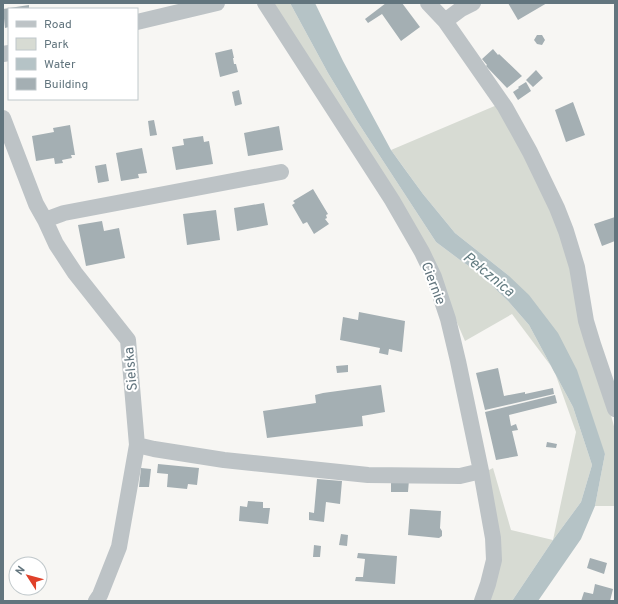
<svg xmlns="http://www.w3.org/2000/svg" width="618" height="604" font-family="Overpass,sans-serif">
	<rect width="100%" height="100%" fill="#f7f6f3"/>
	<path fill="#d7dbd3" d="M273 3H290L328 73 357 121 436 242 460 260 479 273 508 301 529 325 573 407 592 465 581 502 553 540 512 601H489V470L493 468 511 530 553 540 576 432 554 370 512 314 465 341 455 318Z
		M497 105 524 152 561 232 615 430V506H595L605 454 508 275 455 233 423 194 391 150Z"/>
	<path fill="#b5c3c6" d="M290 3H315L343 61 391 150 404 168 423 194 455 233 508 275 529 295 558 333 577 370 605 454 595 506 581 539 538 601H512L553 540 581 502 592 465 573 407 529 325 508 301 479 273 460 260 436 242 357 121 328 73Z"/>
	<path fill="#a4afb3" d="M386 3H402L420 27 401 41 382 14 368 23 365 19Z
		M508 3H547L518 20Z
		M29 5V9H9V27L5 28 3 9Z
		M537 35H542L545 40 542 45 537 44 534 40Z
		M232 49 234 58H233L234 64H236L238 72 220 77 215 53Z
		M493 49 498 55 499 54 522 76 507 88 486 66 487 65 482 59Z
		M536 70 543 78 533 87 526 80Z
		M526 82 531 91 518 100 513 92 519 88 518 87Z
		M239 90 242 104 235 106 232 92Z
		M573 102 585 135 566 142 555 110Z
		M154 120 157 135 150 136 148 121Z
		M70 125 75 155H71L72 158 62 160 63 163 55 164 54 158 36 161 32 136 54 132 53 128Z
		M279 126 283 150 248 156 244 133Z
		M203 136 204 142 209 141 213 164 176 170 172 147 184 145 183 139Z
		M142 148 147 173 138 174 139 178 121 181 116 153Z
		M106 164 109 181 98 183 95 166Z
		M313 189 328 214 326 215 327 218 325 219 329 224 314 234 307 222 303 224 292 205 295 203 293 201Z
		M264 203 268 225 237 231 234 208Z
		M216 210 220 240 187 245 183 214Z
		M615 217V241L602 246 594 224Z
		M102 221 104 231 119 228 125 258 86 266 78 225Z
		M359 312 405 321 402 352 389 349 388 355 379 353 380 348 340 340 343 317 358 320Z
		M348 365V372L337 373 336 366Z
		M498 368 504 396 525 392V394L553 388 554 394 485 410 476 373Z
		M381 385 385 412 362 416 363 426 267 438 263 411 316 403 315 395 323 393Z
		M555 395 557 403 509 415 511 426 516 424 518 430 512 431 518 456 496 460 485 412Z
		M547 442 557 444 556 448 546 447Z
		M158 464 199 468 197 485 188 484 187 489 167 487 168 474 157 473Z
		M141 468 151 469 149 487H139Z
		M317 479 342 481 340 504 326 502 324 522 309 520V512L314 513Z
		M391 479 409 480 408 492H391Z
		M248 501 263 502V508H270L268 524 239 521 240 506 247 507Z
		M410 509 441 511 440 528 442 531V536L439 538 408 535Z
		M341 534 348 535 347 546 339 545Z
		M314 545 321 546 320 557H313Z
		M358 553 397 556 395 584 355 581 356 577H363L365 559 357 558Z
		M590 558 607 563 604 574 587 568Z
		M595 584 613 589 610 601H581L584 592 593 594Z"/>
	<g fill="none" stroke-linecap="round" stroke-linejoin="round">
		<path stroke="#bdc3c6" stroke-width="16" d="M265 3 392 200 422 252 434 277 448 319 458 361 481 471 493 538 494 560 488 584 482 601
			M428 3 445 21 505 107 530 152 557 208 566 231 577 267 586 321 593 344 615 409
			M445 21 461 9 473 3
			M137 22 217 3
			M3 54 9 53
			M3 118 36 204 45 220 56 244 75 273 128 340 137 445 119 547 100 595 96 601
			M45 220 64 213 281 172
			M137 445 154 449 224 460 368 475 460 476 481 471"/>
	</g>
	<g text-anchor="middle" stroke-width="4" stroke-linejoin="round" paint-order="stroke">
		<g font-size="14" fill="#62757e" stroke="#fff">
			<text transform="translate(434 283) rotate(69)" y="5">Ciernie</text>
			<text transform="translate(130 369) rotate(-95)" y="5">Sielska</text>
		</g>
		<g font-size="15" font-style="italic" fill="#627b80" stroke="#fff">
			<text transform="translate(489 274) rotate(39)" y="5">Pełcznica</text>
		</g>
	</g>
	<rect width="618" height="604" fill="none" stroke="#62757e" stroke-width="8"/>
	<rect x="8" y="8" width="130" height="92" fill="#ffffff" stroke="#c0c8cb"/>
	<rect x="16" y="21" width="20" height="6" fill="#bdc3c6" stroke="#c0c8cb"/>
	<text x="44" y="28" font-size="12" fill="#62757e">Road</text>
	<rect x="16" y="38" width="20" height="12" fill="#d7dbd3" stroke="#c0c8cb"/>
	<text x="44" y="48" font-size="12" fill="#62757e">Park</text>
	<rect x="16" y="58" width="20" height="12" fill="#b5c3c6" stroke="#c0c8cb"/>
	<text x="44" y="68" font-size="12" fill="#62757e">Water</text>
	<rect x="16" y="78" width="20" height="12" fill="#a4afb3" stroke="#c0c8cb"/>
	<text x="44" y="88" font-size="12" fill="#62757e">Building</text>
	<g transform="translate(28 576) rotate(306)"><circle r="19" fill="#ffffff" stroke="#c0c8cb"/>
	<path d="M0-3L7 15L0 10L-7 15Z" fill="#e0412a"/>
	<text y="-6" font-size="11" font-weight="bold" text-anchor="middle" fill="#62757e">N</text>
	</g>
</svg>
